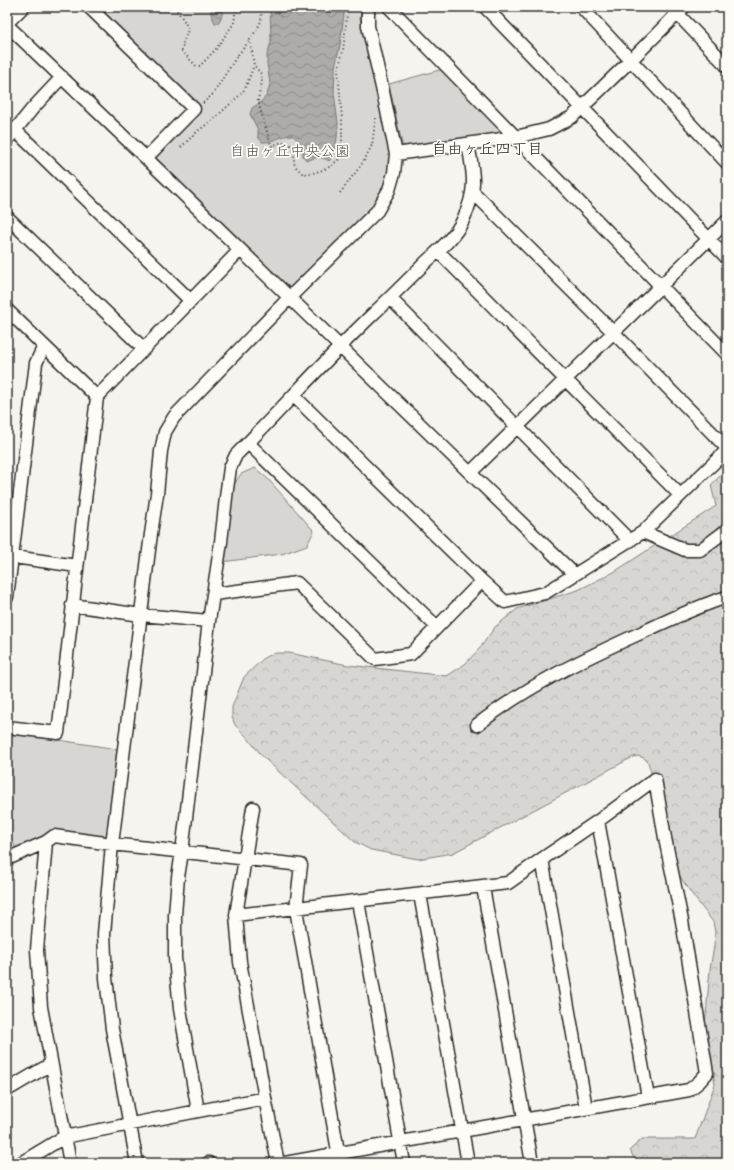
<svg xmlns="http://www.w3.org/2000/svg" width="734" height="1170" font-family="'Shantell Sans','Klee One',sans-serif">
	<defs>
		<pattern id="forest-crowns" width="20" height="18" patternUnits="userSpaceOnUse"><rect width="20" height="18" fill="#d7d6d2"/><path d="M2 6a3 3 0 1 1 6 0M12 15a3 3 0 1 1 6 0" fill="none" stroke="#b9b8b4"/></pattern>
		<pattern id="water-waves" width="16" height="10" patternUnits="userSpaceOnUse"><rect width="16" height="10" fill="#adaca9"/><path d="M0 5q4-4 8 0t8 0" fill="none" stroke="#8d8c8a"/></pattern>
	</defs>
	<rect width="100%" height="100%" fill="#f5f4ef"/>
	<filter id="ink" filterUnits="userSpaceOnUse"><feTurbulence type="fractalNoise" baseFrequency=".025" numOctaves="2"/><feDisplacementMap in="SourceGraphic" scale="8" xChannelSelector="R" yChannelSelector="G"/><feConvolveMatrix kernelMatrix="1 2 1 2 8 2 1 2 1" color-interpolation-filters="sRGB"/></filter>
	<g filter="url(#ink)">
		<path fill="url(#forest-crowns)" stroke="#81807e" d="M727 469V1163H636L630 1150 642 1139H695L715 1084 705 1026 710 969 714 946 715 932 713 922 691 893 668 858 659 839 654 793 651 772 648 762 644 758 638 756 633 757 453 853 418 859 371 850 355 842 263 757 246 736 235 725 232 717V707L244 677 265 657 276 653H289L348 665 447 676 465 664 480 648 495 627 517 609 578 590 614 572 716 506 711 485Z"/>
		<path fill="#d7d6d2" stroke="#81807e" d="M93 7H362L360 18 392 158 388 180 373 207 290 290 154 158 200 111Z
			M443 69 501 130 500 134 406 147 402 144 389 84Z
			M255 468 268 479 314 531 307 545 282 554 222 562 230 490 241 474Z
			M7 732 117 749 107 839 53 832 16 849 7 829Z"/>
		<path fill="url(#water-waves)" stroke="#797877" d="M211 7H225L220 20 217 24 215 23 211 14Z
			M270 7H345L340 45 335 67 334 93 338 123 337 138 334 155 329 161C322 156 314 157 307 161L303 156C303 146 301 142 292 135 282 135 272 143 262 142L258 137V130L250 114 252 108 261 102 267 95 270 84 267 63V55L271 42Z"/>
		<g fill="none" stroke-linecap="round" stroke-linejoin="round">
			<g stroke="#2b2b2b" stroke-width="15">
				<path id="minor" d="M89 7 194 109 146 158
					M389 7 727 354
					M485 7 727 258
					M581 7 727 163
					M671 7 727 66
					M7 23 23 7
					M7 25 146 158 574 574
					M15 130 191 301
					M7 140 33 108 62 77
					M396 154 516 137 549 129 572 117 631 60 684 7
					M473 192 614 333 727 448
					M7 217 144 349
					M438 251 680 495
					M390 298 630 541
					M7 310 97 397
					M294 396 482 581
					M248 443 437 627
					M470 473 727 221
					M643 532 685 550H700L727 530
					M7 556 77 566
					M214 594 297 583 375 659 411 654 482 581 505 602 545 593 643 532 727 450
					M7 597 36 363 44 346
					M72 605 141 615 209 621
					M477 725C527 686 585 658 643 632 671 619 698 606 727 597
					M7 727 58 733 97 397 240 250
					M253 808 236 915 240 962 265 1098 278 1163
					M598 821 648 1097
					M7 859 46 842
					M542 859 586 1108
					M483 887 532 1163
					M420 894 468 1163
					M358 901 404 1163
					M236 915 508 883 542 859 598 821 655 779 665 838 682 921 707 1073 699 1082 689 1090 285 1163
					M7 1090 51 1064
					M198 1111 180 1009 175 958V915L178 877 182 852 209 621 221 542 227 489 230 468 236 455C281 410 324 361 371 316 389 299 407 281 425 263 438 251 455 237 463 220 477 191 474 175 468 144
					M21 1163 64 1137 265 1098
					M70 1163 41 1007 37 950 46 842 54 836 112 844 301 865 296 909 340 1163
					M137 1163 112 1029 106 978 104 934 112 844 151 534 157 494 161 451 165 432 174 417 289 298 377 211 389 190 394 173 396 154 383 92 368 26V7
					M208 1163H209"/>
			</g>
			<path stroke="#2b2b2b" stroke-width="2" stroke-dasharray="1 3" stroke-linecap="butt" d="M177 7 176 9 185 22 188 30 183 43 182 51 196 66H200L216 49 234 23 236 7
				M258 7C267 20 256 29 250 40L254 65 261 74 262 82 258 99V102L271 145 272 146 282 142 290 144 294 150V163L296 167 302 173 309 174 323 170 331 166 338 160 342 141V119L338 70 343 51 348 7
				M203 103 213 94 237 56 250 40
				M181 147 199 130 214 119 240 95 245 89 254 65
				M340 193 364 161 372 145 376 116"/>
			<use href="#minor" stroke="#fdfcf7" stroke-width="12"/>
		</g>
	</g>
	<g text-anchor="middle" stroke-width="3.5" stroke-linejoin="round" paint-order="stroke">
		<g font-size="15" fill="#565655" stroke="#fdfcf7">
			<text x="290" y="156">自由ヶ丘中央公園</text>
		</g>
		<g font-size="16" fill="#2b2b2b" stroke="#fdfcf7">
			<text x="487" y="154">自由ヶ丘四丁目</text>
		</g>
	</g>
	<rect width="734" height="1170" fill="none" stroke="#fdfcf7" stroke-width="24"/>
	<rect x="12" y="12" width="710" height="1146" fill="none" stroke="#2b2b2b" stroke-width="1.5" filter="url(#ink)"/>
</svg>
